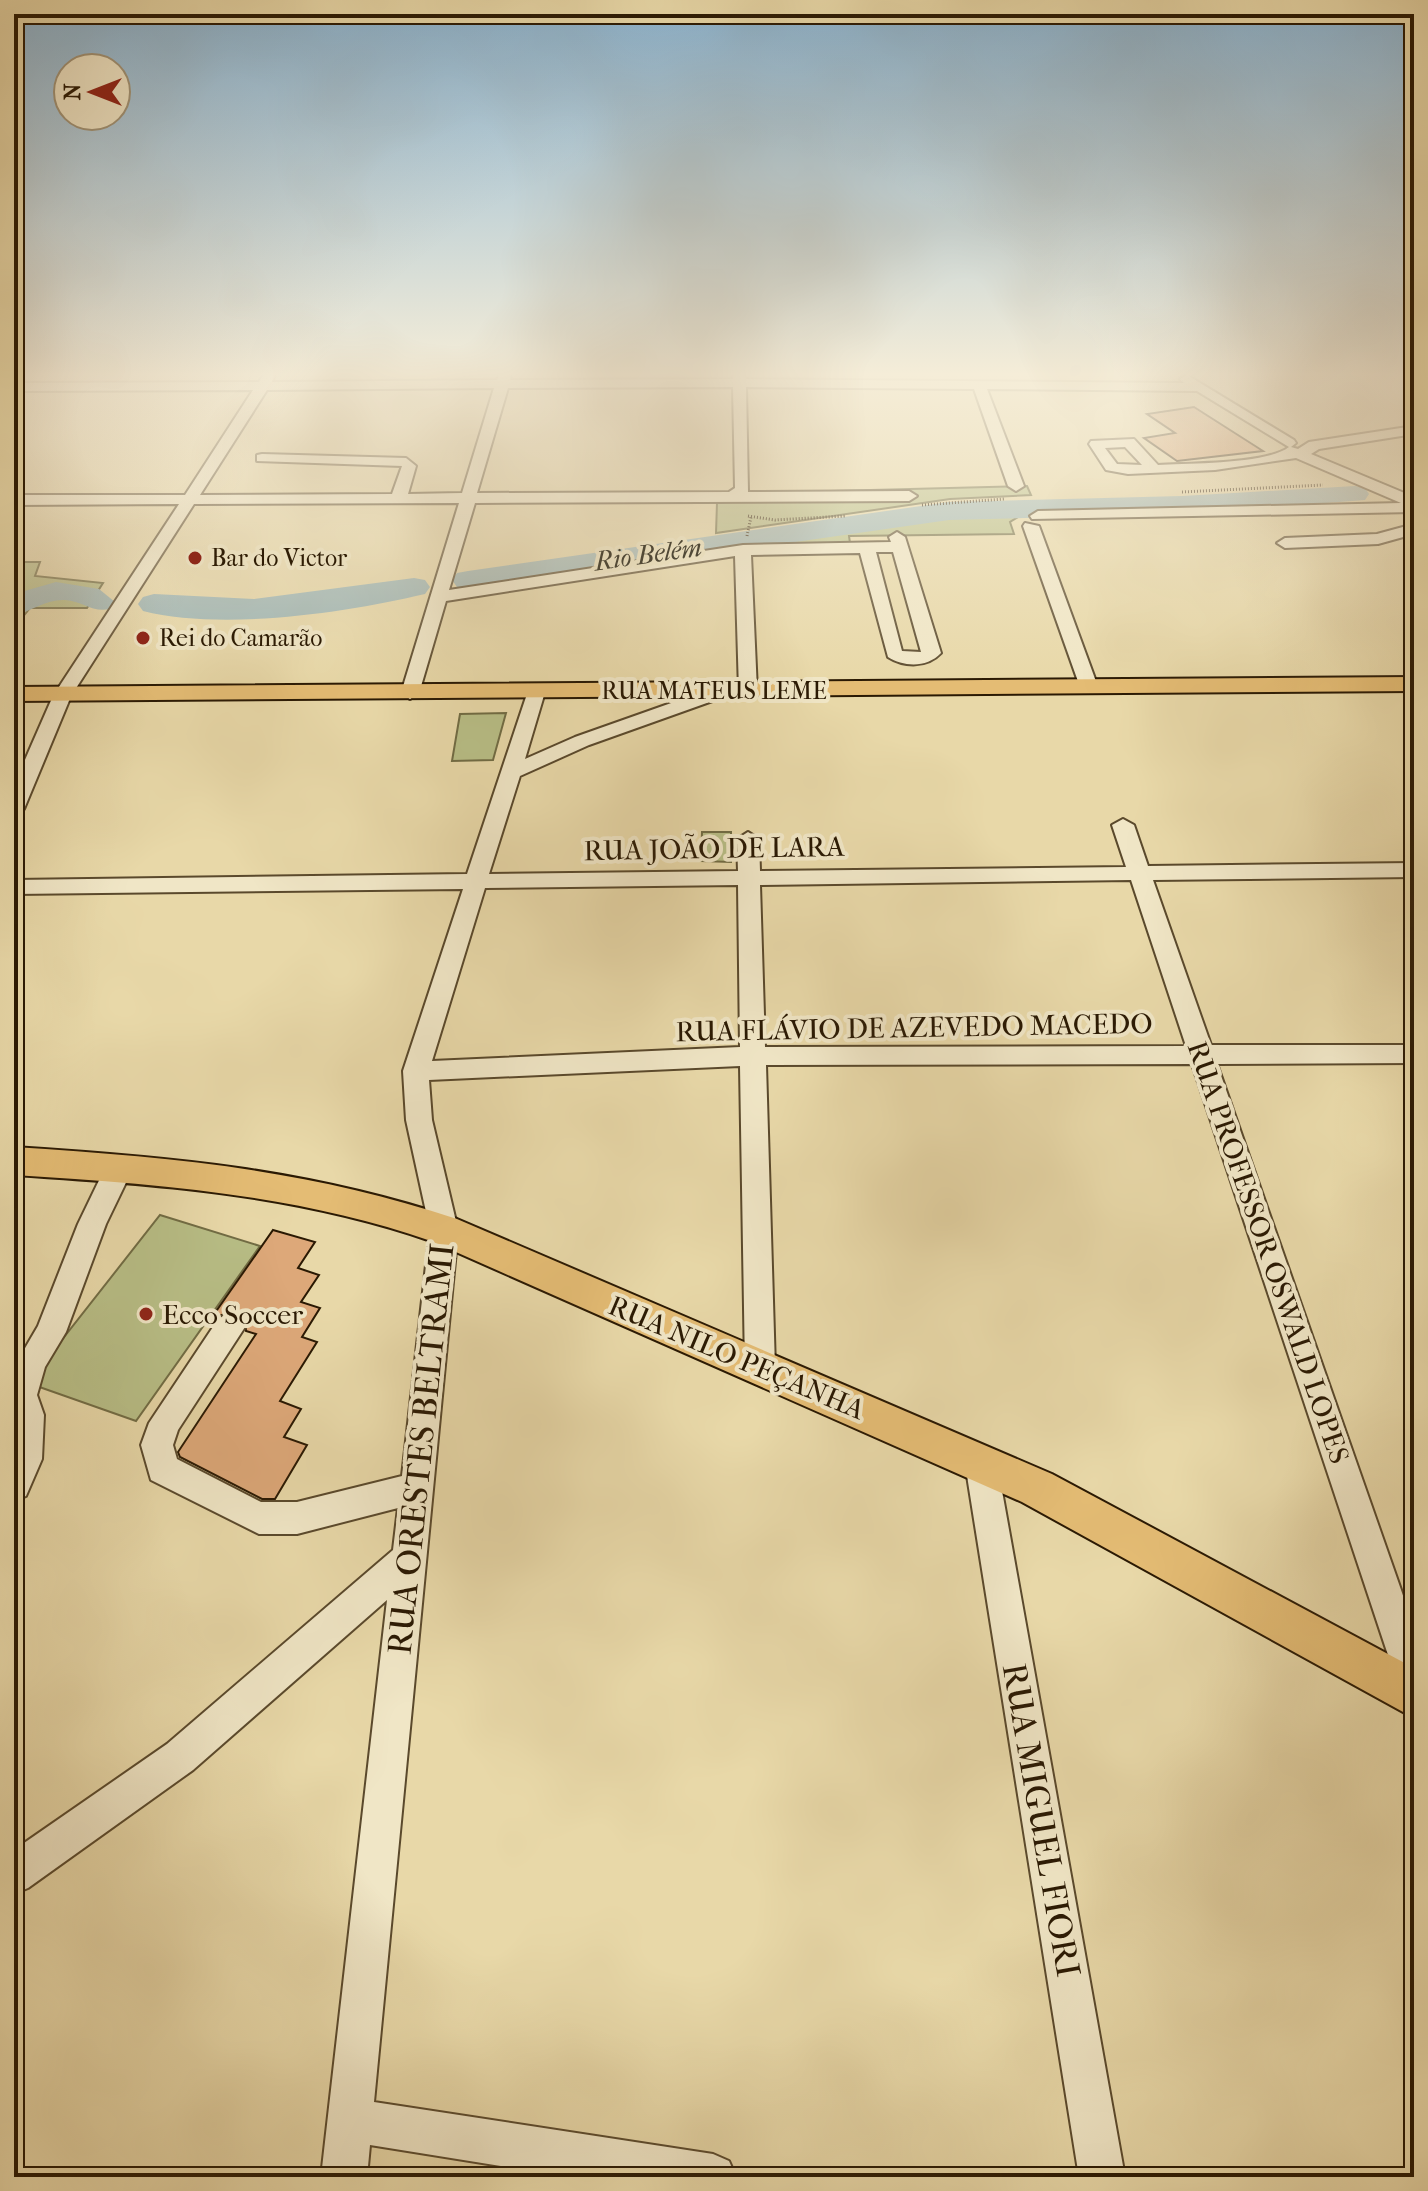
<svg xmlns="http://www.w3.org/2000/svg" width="1428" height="2191" font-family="'IM FELL French Canon',serif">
	<rect width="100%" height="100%" fill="#e8d8a8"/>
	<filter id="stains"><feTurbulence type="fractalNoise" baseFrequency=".0025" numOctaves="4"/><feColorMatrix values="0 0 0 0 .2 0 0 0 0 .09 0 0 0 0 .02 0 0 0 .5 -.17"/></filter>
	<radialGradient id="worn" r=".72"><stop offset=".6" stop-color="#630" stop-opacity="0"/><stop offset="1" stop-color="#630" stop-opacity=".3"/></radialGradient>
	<path fill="#b8be86" stroke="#716c44" stroke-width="2" d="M1027 486 1031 495 950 499 716 533 717 503 747 501 750 493Z
		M1031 509 1010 522 1014 534 849 536 850 543 734 546 926 519Z
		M14 562H40L35 576 103 583 87 608H30L14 628Z
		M506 713 493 760 452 761 460 714Z
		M702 832H731V862L701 861Z
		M160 1215 260 1246 136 1421 28 1383Z"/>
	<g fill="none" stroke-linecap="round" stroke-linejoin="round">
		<path fill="#9eb6b5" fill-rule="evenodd" d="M1355 486 1365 488 1369 494 1365 500 1182 514 949 520 468 589 457 587 452 580 457 573 468 571 949 502 1182 496Z
			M414 578 425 580 430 587 425 594C345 613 222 631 143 611L138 604 143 597 154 594 254 599Z
			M56 582 99 589 115 602 110 609C92 613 83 601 65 600 47 599 31 611 14 616V594Z"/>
	</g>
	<path fill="#dda879" stroke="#2a1903" stroke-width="2" d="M1194 407 1263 451 1177 461 1144 438 1175 433 1147 414Z
		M273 1230 315 1242 298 1268 319 1275 301 1302 320 1308 302 1337 317 1342 280 1401 301 1409 284 1437 307 1445 275 1499H262L180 1457 178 1452 256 1334 246 1331 244 1317 231 1311 210 1320Z"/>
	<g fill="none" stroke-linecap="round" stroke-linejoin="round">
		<g stroke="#5a492c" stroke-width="4">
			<path id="minor" d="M263 375H275L272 382 497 380 499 375H511L510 380 733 379V375H745L746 379 1184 383 1180 379 1187 375 1294 440 1296 443 1291 447 1298 449 1309 442 1414 426V434L1319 449 1311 454 1414 497V512L1032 519 1030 516 1038 511 1401 503 1296 458 1215 470 1128 474 1106 470 1089 444 1091 441 1134 439 1158 465C1190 463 1267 464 1289 447L1197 391 987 389 1024 486 1016 491 1008 486 974 389 746 387 748 492 909 491 917 496 909 501 475 503 449 590 743 545 891 542 889 537 897 532 905 537 941 653C927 668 904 667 888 657L860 553 751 555 757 691 755 695H741L739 691 735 556 446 601 419 693 410 699 401 693 459 503 194 504 71 696 24 809 14 815V785L53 696 179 504 14 505V495H185L253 390 14 391V383L259 382ZM733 387 735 488 729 492 477 493 508 388ZM494 388 462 493 408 494 416 466 406 458 262 454 257 455V461L402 466 392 494 200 495 267 390ZM1125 447 1142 465 1117 464 1105 448ZM876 552H893L921 652 902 651Z
				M1025 523 1039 526 1098 687 1096 691 1089 693 1080 687 1023 526Z
				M1414 524V534L1378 544 1285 548 1277 543 1285 538 1377 534Z
				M725 684 734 690 732 694 589 745 520 776 489 874 738 871 737 839 748 832 759 839 760 871 1126 867 1112 825 1123 819 1134 825 1148 866 1414 863V877L1153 880 1211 1045H1414V1063L1217 1064 1414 1627V1697L1401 1692 1396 1679 1192 1064 766 1065 775 1368 771 1378 760 1382 749 1378 745 1368 740 1066 429 1080 432 1120 458 1230 374 2102 713 2154 729 2161 736 2177H570L370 2145 367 2177H321L387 1600 193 1770 28 1888 14 1894V1850L167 1744 393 1550 398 1508 297 1534H259L151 1480 141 1445 149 1423 219 1318 230 1314 241 1318 245 1327 178 1430 173 1445 177 1459 261 1502H297L402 1476 430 1230 406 1120 403 1071 463 889 14 894V880L467 874 529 688 536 686 545 692 525 759 575 737ZM1131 880 1186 1046 765 1047 760 885ZM738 885 740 1047 432 1061 485 888Z
				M119 1157 129 1160 133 1168 106 1224 66 1332 45 1367 37 1395 44 1415 42 1459 26 1496 14 1501V1367L38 1326 78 1224 105 1168 109 1160Z
				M981 1448 993 1452 997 1463 1125 2177H1079L965 1463 969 1452Z"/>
		</g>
		<g stroke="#2a1903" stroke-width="4">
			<path id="major" d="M1414 677V691L14 701V687Z
				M14 1147C171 1157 307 1169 457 1219L1052 1474 1414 1668V1718L1022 1502 431 1241C296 1194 156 1184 14 1175Z"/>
		</g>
		<path stroke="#2a1903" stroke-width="3" stroke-dasharray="1 2" stroke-linecap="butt" d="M1182 492 1323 485
			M922 505 1004 499
			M748 516 775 520 845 516
			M747 536 751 517"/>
		<use href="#minor" fill="#f0e6c6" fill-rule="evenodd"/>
		<use href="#major" fill="#e4bc74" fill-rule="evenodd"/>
	</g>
	<linearGradient id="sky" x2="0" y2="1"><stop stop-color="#8ab5d4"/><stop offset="0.55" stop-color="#f5edd8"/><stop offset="1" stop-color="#f5edd8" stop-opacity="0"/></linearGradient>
	<rect width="1428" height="681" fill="url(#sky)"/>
	<g fill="#8f2418" stroke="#f0e6c6" stroke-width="3">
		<circle cx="195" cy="558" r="8"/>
		<circle cx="143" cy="638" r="8"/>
		<circle cx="146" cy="1314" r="8"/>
	</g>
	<g text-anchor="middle" stroke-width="8" stroke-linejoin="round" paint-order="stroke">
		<g font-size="24" fill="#2a1903" stroke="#f0e6c6" text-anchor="start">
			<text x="211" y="566">Bar do Victor</text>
			<text x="159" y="646">Rei do Camarão</text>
		</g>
		<g font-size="24" fill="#2a1903" stroke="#f0e6c6">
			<text x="714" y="699">RUA MATEUS LEME</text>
		</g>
		<g font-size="26" font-style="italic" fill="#4d4838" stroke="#f0e6c6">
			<text transform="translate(648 554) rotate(-8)" y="9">Rio Belém</text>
		</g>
		<g font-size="28" fill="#2a1903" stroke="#f0e6c6">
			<text transform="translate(714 848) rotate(-1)" y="10">RUA JOÃO DE LARA</text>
			<text transform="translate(914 1027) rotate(-1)" y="10">RUA FLÁVIO DE AZEVEDO MACEDO</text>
			<text transform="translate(1269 1252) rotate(71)" y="10">RUA PROFESSOR OSWALD LOPES</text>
			<text transform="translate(737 1357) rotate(23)" y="10">RUA NILO PEÇANHA</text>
		</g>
		<g font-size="28" fill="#2a1903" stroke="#f0e6c6" text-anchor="start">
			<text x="162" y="1324">Ecco Soccer</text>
		</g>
		<g font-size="34" fill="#2a1903" stroke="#f0e6c6">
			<text transform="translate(420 1449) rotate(-84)" y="12">RUA ORESTES BELTRAMI</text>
			<text transform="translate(1042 1820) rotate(80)" y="12">RUA MIGUEL FIORI</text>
		</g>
	</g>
	<rect width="1428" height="2191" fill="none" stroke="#e8d8a8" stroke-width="48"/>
	<rect x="16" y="16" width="1396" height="2159" fill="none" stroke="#2a1903" stroke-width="4"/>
	<rect x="24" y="24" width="1380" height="2143" fill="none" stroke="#2a1903" stroke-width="2"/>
	<g transform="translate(92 92) rotate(270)"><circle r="38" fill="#f0e6c6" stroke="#a19478" stroke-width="2"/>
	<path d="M0-6L14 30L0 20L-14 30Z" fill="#8f2418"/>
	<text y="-12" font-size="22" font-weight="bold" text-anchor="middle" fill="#2a1903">N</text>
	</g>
	<rect width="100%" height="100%" filter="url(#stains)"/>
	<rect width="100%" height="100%" fill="url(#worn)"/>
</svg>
